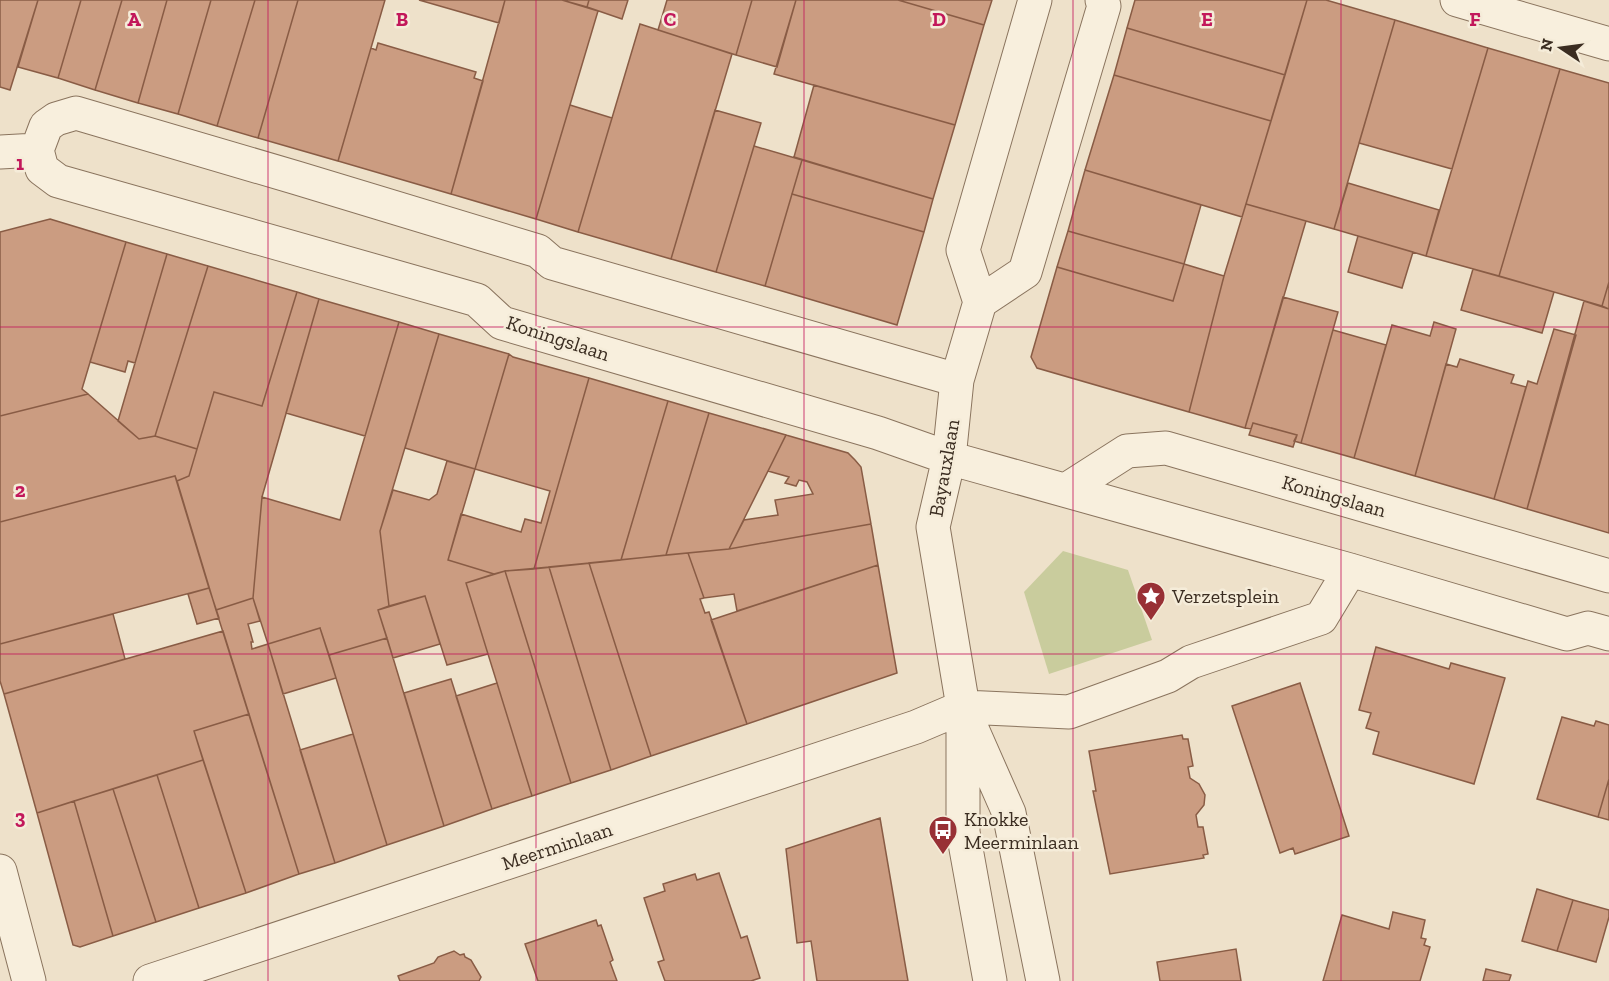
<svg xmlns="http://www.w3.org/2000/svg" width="1609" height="981" font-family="'Zilla Slab',serif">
	<rect width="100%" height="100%" fill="#eee1ca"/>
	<path fill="#c9cc9d" d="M1063 551 1128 570 1152 640 1049 674 1024 592Z"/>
	<path fill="#cb9c81" stroke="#895c45" stroke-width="1.5" d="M0 0H38L10 90 0 87Z
		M38 0H81L58 78 18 67Z
		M81 0H122L95 90 58 78Z
		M122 0H167L138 103 95 90Z
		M167 0H211L178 114 138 103Z
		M211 0H255L217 126 178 114Z
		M255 0H298L258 138 217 126Z
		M298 0H385L338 161 258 138Z
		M419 0H505L499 23Z
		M505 0H562L598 11 536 219 451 194Z
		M562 0H589L587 7Z
		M589 0H628L622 19 587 7Z
		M667 0H752L736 55 658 30Z
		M752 0H796L777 67 736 55Z
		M796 0H898L984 25 955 125 774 74Z
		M898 0H992L984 25Z
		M1135 0H1307L1285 75 1127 28Z
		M1307 0H1326L1395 20 1334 229 1246 204Z
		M1395 20 1488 48 1452 169 1359 143Z
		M640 24 732 54 671 259 578 232Z
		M1127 28 1285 75 1271 121 1114 75Z
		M378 43 476 72 474 78 483 81 451 194 338 161 371 48 376 50Z
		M1488 48 1560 69 1499 276 1426 256Z
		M1560 69 1609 83V282L1602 306 1499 276Z
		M1114 75 1271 121 1242 217 1085 170Z
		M814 85 955 125 933 199 794 157Z
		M570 105 612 118 578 232 536 219Z
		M715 110 761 123 716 272 671 259Z
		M754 146 802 160 765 286 716 272Z
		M802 160 933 199 924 232 792 194Z
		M1085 170 1201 205 1184 264 1068 231Z
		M1348 183 1439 210 1426 256 1334 229Z
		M792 194 924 232 897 325 765 286Z
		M1246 204 1306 221 1245 428 1189 412 1224 276Z
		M50 219 126 242 82 389 88 394 0 416V232Z
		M1068 231 1184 264 1173 301 1057 267Z
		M1358 236 1413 252 1402 288 1348 272Z
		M126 242 167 254 135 363 128 361 125 372 90 362Z
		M167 254 208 266 155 436 139 439 118 421Z
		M1184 264 1224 276 1189 412 1037 368 1031 357 1057 267 1173 301Z
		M208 266 297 292 262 406 214 392 197 449 155 436Z
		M1473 269 1554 292 1542 333 1461 310Z
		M1609 282V309L1602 306Z
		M297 292 319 299 262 497 253 598 216 610 177 481 189 476 214 392 262 406Z
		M1283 297 1338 312 1301 443 1294 441 1297 435 1253 423 1251 429 1245 428Z
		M319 299 399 322 365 436 286 413Z
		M1584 301 1609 309V533L1527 509Z
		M399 322 439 334 380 531 389 606 378 610 387 638 329 655 320 628 268 644 253 598 262 497 340 520Z
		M1434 322 1456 329 1415 476 1354 458 1392 325 1430 336Z
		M1554 329 1576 335 1527 509 1494 499 1528 381 1537 384Z
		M1333 330 1386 345 1354 458 1301 443Z
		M439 334 509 354 475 469 405 448Z
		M509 354 513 357 589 378 534 569 505 571 494 574 448 560 461 514 521 532 525 519 541 523 550 491 475 469Z
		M1460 359 1514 375 1511 383 1526 387 1494 499 1415 476 1446 364 1457 367Z
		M589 378 668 401 621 560 534 569Z
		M88 394 139 439 155 436 197 449 189 476 177 481 175 476 0 522V416Z
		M668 401 709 413 666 555 621 560Z
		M709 413 786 435 729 549 666 555Z
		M1253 423 1297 435 1293 447 1249 435Z
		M786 435 848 453 855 460 861 467 871 524 729 549 744 520 778 515 775 500 813 494 807 482 799 480 796 486 785 483 789 477 768 471Z
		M447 461 475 469 448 560 494 574 466 583 488 654 447 665 425 596 389 606 380 531 393 490 429 500 437 494Z
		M175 476 209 588 0 644V522Z
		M871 524 878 565 737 611 734 594 704 598 688 553 729 549Z
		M688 553 704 598 700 599 705 613 709 612 747 724 651 756 589 563Z
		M589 563 651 756 611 770 549 567Z
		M878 565 897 673 747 724 711 620Z
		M549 567 611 770 571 783 505 571Z
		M505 571 571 783 532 796 466 583Z
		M209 588 219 618 197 624 188 594Z
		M425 596 440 644 393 658 378 610Z
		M253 598 260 621 248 624 253 642H251L252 649 268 644 335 863 299 874 216 610Z
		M113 614 125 659 4 694 0 681V644Z
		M320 628 336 678 283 694 268 644Z
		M223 631 249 714 194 731 203 760 37 813 4 694Z
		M387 638 444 826 387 845 329 655Z
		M1376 647 1449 669 1451 663 1505 678 1474 784 1373 754 1379 732 1366 728 1371 713 1359 710Z
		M451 679 492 809 444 826 404 693Z
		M497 683 532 796 492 809 456 696Z
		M1300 683 1349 836 1295 854 1293 848 1280 853 1232 706Z
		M249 714 299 874 246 893 194 731Z
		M1562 717 1594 726 1596 721 1609 725V779L1598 817 1537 799Z
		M353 734 387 845 335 863 300 750Z
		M1182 735 1183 739H1188L1193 766 1188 767 1190 778 1199 784 1205 795 1204 805 1196 815 1198 827H1203L1208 854 1203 855 1204 858 1110 874 1093 791H1096L1089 751Z
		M203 760 246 893 199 908 157 775Z
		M157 775 199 908 156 922 113 789Z
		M1609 779V820L1598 817Z
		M113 789 156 922 113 936 74 801Z
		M74 801 113 936 80 947 73 945 37 813Z
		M880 818 908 981H817L811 941 797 943 786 849Z
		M719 873 741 938 747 936 760 978 751 981H665L658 962 664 960 644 898 665 891 663 884 695 874 697 880Z
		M1537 889 1573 900 1557 951 1522 941Z
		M1573 900 1609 910V917L1596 962 1557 951Z
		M1393 912 1425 920 1421 938 1426 939 1424 945 1430 947 1420 981H1323L1342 915 1389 929Z
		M596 920 598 926 601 925 613 960 610 962 617 981H538L525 944Z
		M1236 949 1241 981H1160L1157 962Z
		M454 951 460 955 464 954 465 957 471 960 481 977 479 981H400L398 976 434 963 438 957Z
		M1486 969 1511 975 1509 981H1483Z"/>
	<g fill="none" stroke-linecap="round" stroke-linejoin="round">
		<g stroke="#8a745e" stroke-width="35">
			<path id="street" d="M1457 0 1609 44
				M0 152 37 150
				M980 302 1025 272 1104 6 1102 0
				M957 380 552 263 538 251 297 178 76 113 56 119 46 126 37 150 42 169 58 181 477 300 502 323 878 433 949 458 1350 570 1567 634 1588 628 1609 634
				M1066 490 1127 451 1166 448 1609 576
				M968 720 1009 813 1043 981
				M0 871 29 981
				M150 981 916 727 963 707 1069 712 1168 676 1191 662 1321 618 1350 570
				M990 981 963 832V707L933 527 949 458 957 380 980 302 963 250 1035 0"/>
		</g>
		<use href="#street" stroke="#f8efdd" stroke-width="33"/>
	</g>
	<path fill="none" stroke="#c2185b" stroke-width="1.5" stroke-opacity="0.55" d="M268 0V981M536 0V981M804 0V981M1073 0V981M1341 0V981M0 327H1609M0 654H1609"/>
	<defs>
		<g id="sight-pin" transform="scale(1.5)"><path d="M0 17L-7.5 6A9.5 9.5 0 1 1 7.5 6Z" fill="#983035" stroke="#f5ecd9"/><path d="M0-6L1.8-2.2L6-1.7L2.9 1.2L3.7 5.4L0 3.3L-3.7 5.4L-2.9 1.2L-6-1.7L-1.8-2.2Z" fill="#fff"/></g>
		<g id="bus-pin" transform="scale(1.5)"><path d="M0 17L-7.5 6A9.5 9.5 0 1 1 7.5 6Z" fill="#983035" stroke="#f5ecd9"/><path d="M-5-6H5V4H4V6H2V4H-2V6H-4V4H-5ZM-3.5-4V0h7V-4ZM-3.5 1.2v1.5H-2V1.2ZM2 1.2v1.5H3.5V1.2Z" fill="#fff"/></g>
	</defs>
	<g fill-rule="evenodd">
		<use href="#sight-pin" x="1151" y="596"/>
		<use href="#bus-pin" x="943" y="830"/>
	</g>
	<g text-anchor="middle" stroke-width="5" stroke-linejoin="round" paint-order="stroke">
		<g font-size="20" fill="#3b2d21" stroke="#f5ecd9">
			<text transform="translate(558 338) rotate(18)" y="7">Koningslaan</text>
			<text transform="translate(944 468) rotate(-80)" y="7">Bayauxlaan</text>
			<text transform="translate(1334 496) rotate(16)" y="7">Koningslaan</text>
			<text transform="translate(557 846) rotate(-18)" y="7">Meerminlaan</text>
		</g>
		<g font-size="20" fill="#3b2d21" stroke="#f5ecd9" text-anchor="start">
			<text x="1172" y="603">Verzetsplein</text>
			<text x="964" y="826">Knokke<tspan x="964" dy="23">Meerminlaan</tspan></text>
		</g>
	</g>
	<g font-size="20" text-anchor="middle" font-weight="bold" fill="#c2185b" stroke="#f5ecd9" stroke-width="5" stroke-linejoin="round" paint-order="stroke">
		<text x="134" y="26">A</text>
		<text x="402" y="26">B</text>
		<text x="670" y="26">C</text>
		<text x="939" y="26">D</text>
		<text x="1207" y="26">E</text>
		<text x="1475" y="26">F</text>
		<text x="20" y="170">1</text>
		<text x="20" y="497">2</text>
		<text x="20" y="824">3</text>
	</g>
	<g transform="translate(1561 48) rotate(283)" stroke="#f5ecd9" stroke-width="4.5" paint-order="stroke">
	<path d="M0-4.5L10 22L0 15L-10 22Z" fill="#3b2d21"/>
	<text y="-9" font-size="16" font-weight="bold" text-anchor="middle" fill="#3b2d21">N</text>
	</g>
</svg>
